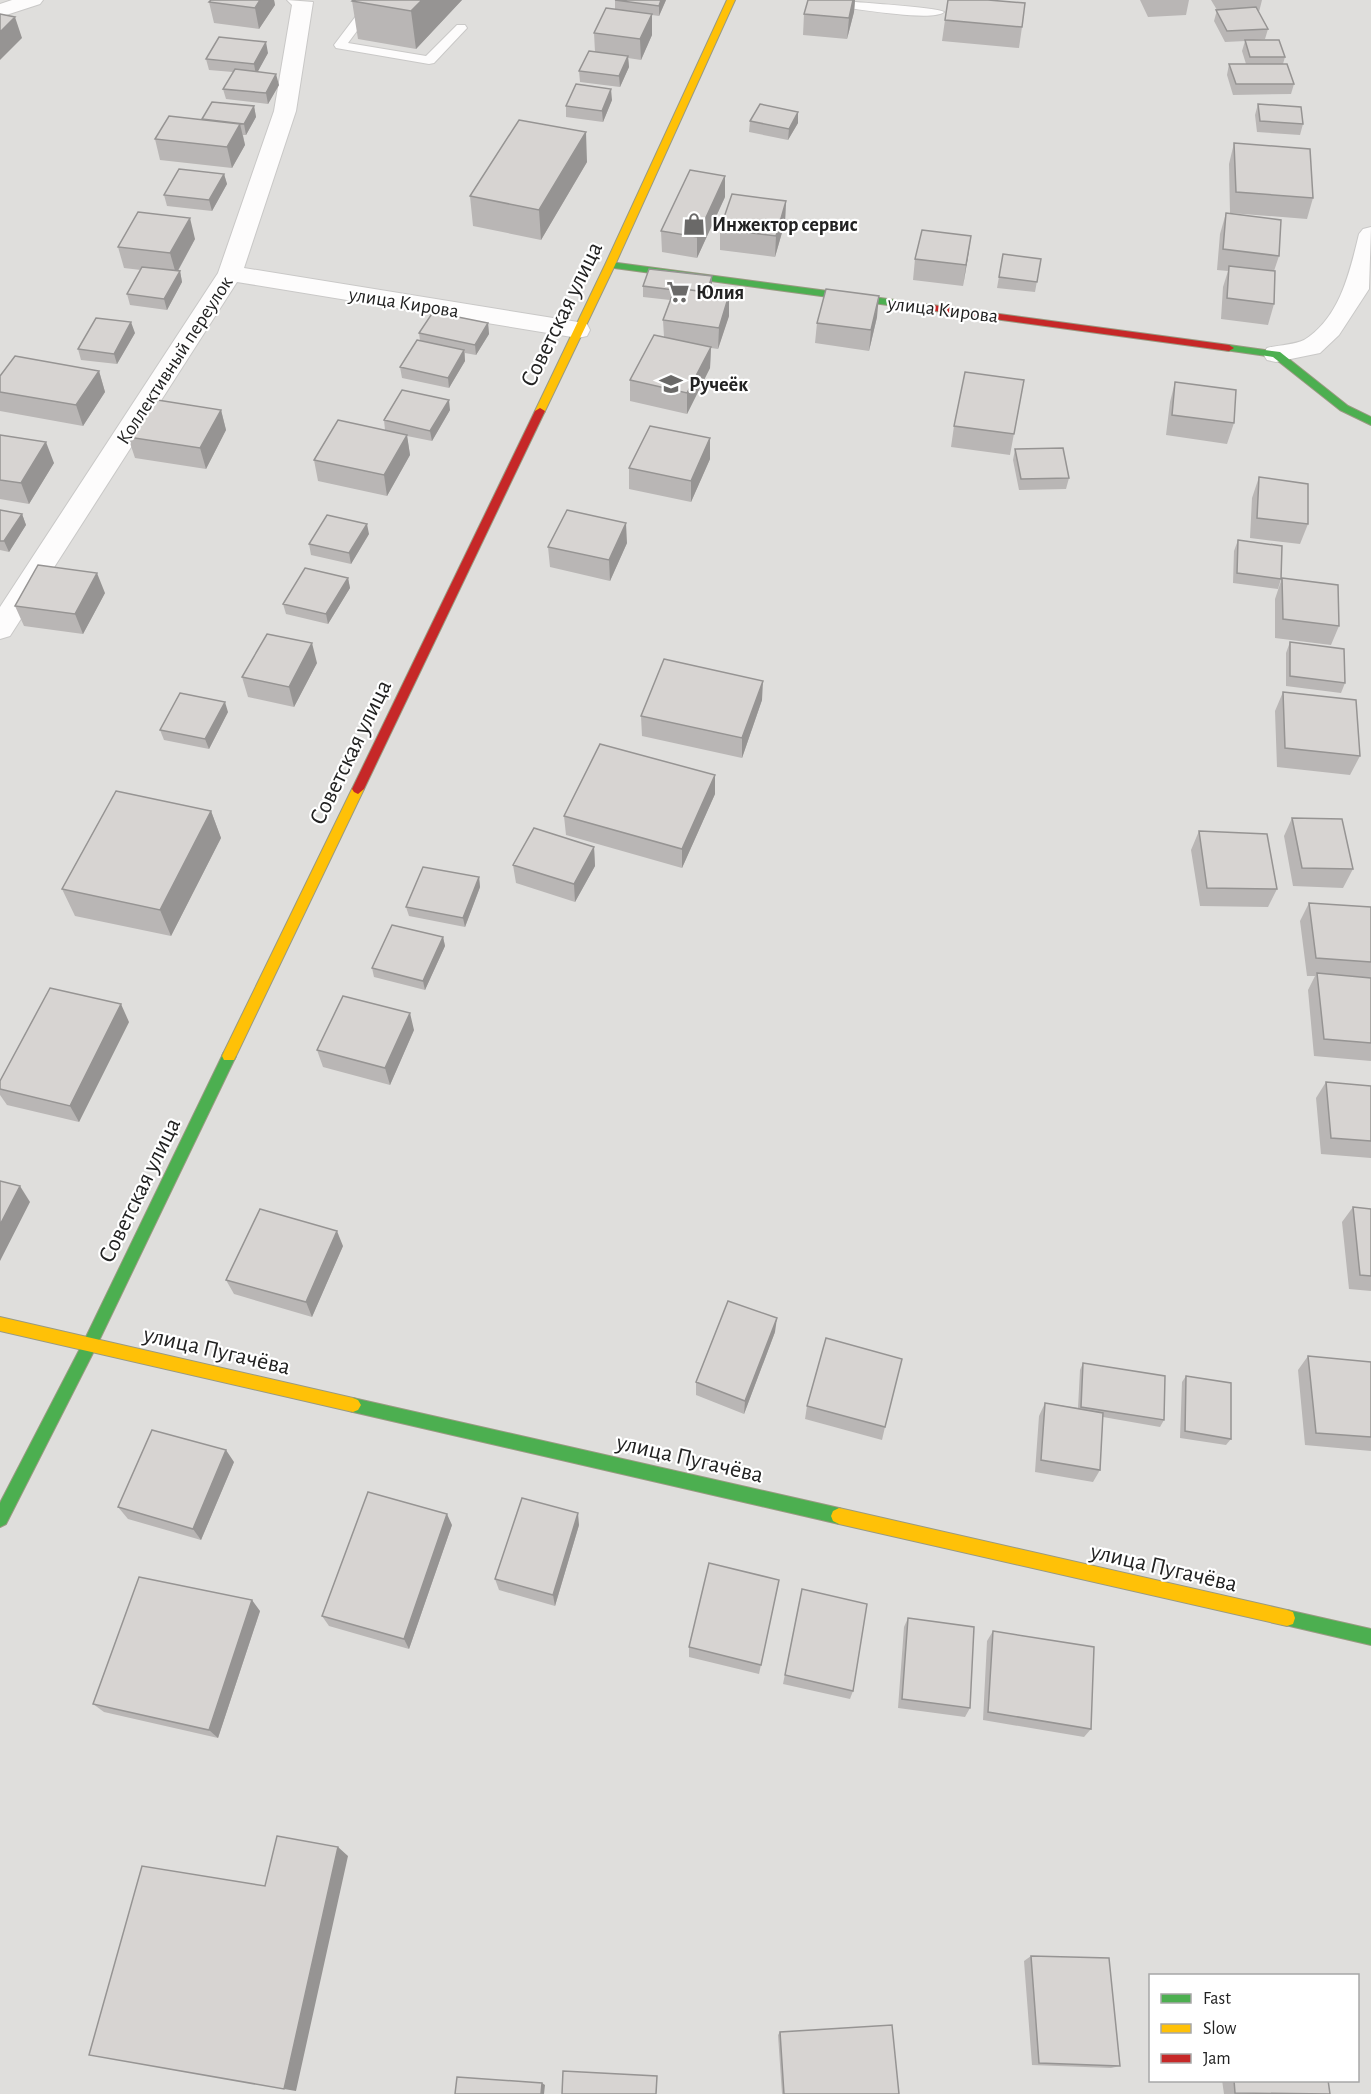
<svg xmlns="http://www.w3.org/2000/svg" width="1371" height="2094" font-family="'Alegreya Sans',sans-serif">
	<rect width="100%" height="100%" fill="#f0eeeb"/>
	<path fill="#dfdedc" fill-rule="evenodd" d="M0 0H1371V2094H0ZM1150 1976H1358V2080H1150Z"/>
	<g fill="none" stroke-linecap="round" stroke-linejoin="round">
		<g stroke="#c9c8c7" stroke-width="2">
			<path id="lane" d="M368 0H380L348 43 426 56 457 25H465L467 28 434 63 429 64 336 48 334 45Z
				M814 0C830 0 939 7 944 12 932 23 841 6 820 4Z"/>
		</g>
		<g stroke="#c9c8c7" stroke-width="2">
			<path id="street" d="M12 0H43L40 4 0 17V4Z
				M287 0 313 2 296 111 244 268 578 322 587 324 590 330 587 336 578 338 237 282 10 636 0 639V607L218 273 274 111 292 5Z
				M1371 227 1369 289 1339 335 1320 353 1276 362 1267 360 1263 354 1267 348C1278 345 1294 345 1304 340 1340 318 1350 271 1359 234L1363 229Z"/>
		</g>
		<g stroke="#999a82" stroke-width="2">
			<path id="fast" d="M610 262 910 302 915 305 910 308 607 267V263Z
				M1229 345 1280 352 1348 406 1371 417V425L1340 410 1273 357 1225 350 1224 348Z
				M229 1050 234 1052 236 1056 95 1349 6 1524 0 1527V1503L85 1339 224 1052Z
				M353 1398 839 1508 845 1511 847 1516 845 1521 839 1524 353 1412 348 1410 345 1405 348 1400Z
				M1287 1610 1371 1629V1645L1281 1624 1279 1618 1281 1612Z"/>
		</g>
		<g stroke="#999a82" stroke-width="2">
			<path id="slow" d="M727 0H735L615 265 545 411 544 413H536L535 411 605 265Z
				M358 784 364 789 236 1056 234 1060H224L222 1056 352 789Z
				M0 1317 353 1398 358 1400 361 1405 358 1410 353 1412 0 1331Z
				M839 1508 1287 1610 1293 1612 1295 1618 1293 1624 1287 1626 839 1524 833 1521 831 1516 833 1511Z"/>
		</g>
		<g stroke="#999a82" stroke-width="2">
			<path id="jam" d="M910 302 1229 345 1234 348 1229 351 906 307 905 305Z
				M540 408 545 411 364 789 358 794 354 792 352 789 535 411Z"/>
		</g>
		<use href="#lane" fill="#fdfcfc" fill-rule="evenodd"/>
		<use href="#street" fill="#fdfcfc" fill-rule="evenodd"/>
		<use href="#fast" fill="#4caf50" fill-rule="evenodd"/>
		<use href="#slow" fill="#ffc107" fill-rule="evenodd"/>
		<use href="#jam" fill="#c62828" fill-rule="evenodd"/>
	</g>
	<path fill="#b9b6b5" d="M211 0H274L275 5 259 29 214 23 209 2Z
		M353 0H462L416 49 358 39 352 1Z
		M615 0H666L659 16 652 15V35L641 60 628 58 629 67 620 87 580 82 579 71 595 52 594 33 615 9Z
		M808 0H855L854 12 847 39 803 35 804 14Z
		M1140 0H1189L1186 15 1148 17Z
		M1211 0H1262L1259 12 1268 29 1265 39 1253 40 1285 57 1283 64 1294 84 1291 94 1233 95 1227 75 1229 64H1246L1242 51 1245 41 1225 42 1214 21 1217 10Z
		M945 20 1022 27 1019 48 942 41Z
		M268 53 257 72 279 85 268 104 226 99 223 89 233 72 209 70 206 59Z
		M612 100 603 122 566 117V106Z
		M1258 104 1303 124 1300 135 1257 132 1255 115Z
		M254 106 256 117 246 135H243L245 145 232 168 160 160 155 139 202 119Z
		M750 121 798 123 788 140 749 132Z
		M1234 143 1313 198 1307 219 1230 213 1229 164Z
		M587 162 541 240 473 226 470 196Z
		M224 174 227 184 212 211 167 206 164 195Z
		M725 197 697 258 662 252 661 231Z
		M786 201 785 222 775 257 720 250V229Z
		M1226 213 1279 256 1274 271V304L1268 325 1221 319 1223 287 1228 271 1217 270 1220 234Z
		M195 239 178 271H180L182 282 167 310 130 305 127 294 141 270 124 268 118 247Z
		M1003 254 1041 259 1035 292 997 288Z
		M968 257 963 286 913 280 915 259Z
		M643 286 712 287 710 293 729 316 718 349 711 348 710 368 687 414 630 401V380L664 337 663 320 670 300 643 297Z
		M877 317 869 351 815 343 817 323Z
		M488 323 489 334 476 355 465 353V361L449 388 402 378 400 367 420 341 419 333Z
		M135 333 117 364 81 360 78 349Z
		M99 371 105 392 83 426 0 411V376Z
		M1024 380 1010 455 951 447 954 426Z
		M1175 382 1234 423 1227 444 1166 435 1170 402Z
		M221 410 226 430 206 469 135 458 128 437Z
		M450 410 432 441 407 436 410 455 387 496 318 481 314 460 385 430 384 420Z
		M0 435 54 463 29 504 0 499Z
		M710 438V459L691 502 629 489V468Z
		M1015 449 1069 478 1066 489 1019 490 1013 460Z
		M1259 477 1308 524 1300 544 1250 538 1252 498Z
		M0 510 22 514 26 525 9 552 0 550Z
		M369 534 351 564 311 555 309 544Z
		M1238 540 1281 579 1278 589 1233 583 1234 551Z
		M627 543 610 581 550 567 548 547Z
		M348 578 350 588 328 624 286 614 283 604Z
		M1282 578 1339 626 1331 645 1275 638V599Z
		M105 593 83 634 24 626 15 606Z
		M1290 642 1345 683 1341 693 1286 686V653Z
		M317 663 294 707 248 697 242 677Z
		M1283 692 1360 756 1350 775 1277 767 1275 711Z
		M762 700 742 758 642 736 641 716Z
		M228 712 209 749 164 740 160 730Z
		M715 775V794L682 868 566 835 564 816Z
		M211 811 221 838 171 936 75 916 62 889Z
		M1292 818 1353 869 1343 888 1293 886 1284 836Z
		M1199 831 1277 889 1268 907 1200 906 1191 850Z
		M594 847 595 866 575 902 516 883 513 865Z
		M479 877 480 887 465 927 409 916 406 907Z
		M1309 903 1371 907V1061L1314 1056 1308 990 1315 976H1307L1300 921Z
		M443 937 445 946 425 990 374 977 372 968Z
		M129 1022 79 1122 7 1105 0 1095V1081Z
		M414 1030 390 1085 323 1067 317 1050Z
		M1326 1082 1371 1086V1158L1321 1154 1316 1098Z
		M1353 1207 1371 1209V1291L1349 1289 1342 1222Z
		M343 1246 312 1317 234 1294 226 1280Z
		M775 1332 744 1414 696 1395V1382Z
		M1308 1356 1371 1362V1451L1305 1445 1298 1370Z
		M1083 1363 1164 1420 1160 1427 1103 1417 1100 1470 1093 1482 1035 1472 1039 1416 1045 1403 1078 1408 1080 1370Z
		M1186 1376 1231 1439 1226 1445 1180 1438 1182 1382Z
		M807 1406 885 1427 882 1440 805 1419Z
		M234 1462 201 1540 128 1519 118 1507Z
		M452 1525 409 1649 329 1626 322 1616Z
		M579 1525 555 1606 499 1590 495 1579Z
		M779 1580 759 1674 689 1657V1647Z
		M802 1589 853 1691 850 1699 783 1684Z
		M260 1611 218 1738 104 1712 93 1704Z
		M908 1618 970 1708 965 1717 898 1708 904 1627Z
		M993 1631 1091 1729 1084 1737 983 1720 987 1641Z
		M1031 1956 1120 2066 1111 2068 1032 2065 1024 1961Z
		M780 2032 899 2094H782L778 2035Z
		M1222 2080H1328L1326 2094H1224Z"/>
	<path fill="#969493" d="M260 0H274L275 5 259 29 255 8Z
		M422 0H462L416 49 411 11Z
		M661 0H666L659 16V6Z
		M853 0H855L854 12 847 39 849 18Z
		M652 14V35L641 60 640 39Z
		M15 17 22 38 0 60V32Z
		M266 42 268 53 256 75 254 64Z
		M628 56 629 67 620 87 619 76Z
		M276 74 279 85 268 104 266 93Z
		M611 89 612 100 603 122 602 111Z
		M254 106 256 117 246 135 244 124Z
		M798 112V123L788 140 789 129Z
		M240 124 245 145 232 168 227 147Z
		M586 132 587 162 541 240 539 210Z
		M224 174 227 184 212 211 209 200Z
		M725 176V197L697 258V237Z
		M786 201 785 222 775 257 776 236Z
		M190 218 195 239 176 274 170 253Z
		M971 236 968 257 963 286 966 265Z
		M180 271 182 282 167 310 164 299Z
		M712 276V287L706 305 707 294Z
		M729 295V316L718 349 719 328Z
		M879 296 877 317 869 351 871 330Z
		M131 322 135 333 117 364 114 354Z
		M488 323 489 334 476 355 475 345Z
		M711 347 710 368 687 414V393Z
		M464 350 465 361 449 388 448 378Z
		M99 371 105 392 83 426 76 405Z
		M449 400 450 410 432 441 430 431Z
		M221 410 226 430 206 469 200 448Z
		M407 435 410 455 387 496 384 475Z
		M710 438V459L691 502V481Z
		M46 442 54 463 29 504 21 483Z
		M22 514 26 525 9 552 4 541Z
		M626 523 627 543 610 581 609 560Z
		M367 524 369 534 351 564 349 553Z
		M97 573 105 593 83 634 75 614Z
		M348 578 350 588 328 624 326 614Z
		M312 643 317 663 294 707 289 687Z
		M763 681 762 700 742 758V738Z
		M225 702 228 712 209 749 205 739Z
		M715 775V794L682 868V849Z
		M211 811 221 838 171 936 160 910Z
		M594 847 595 866 575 902 574 884Z
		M479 877 480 887 465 927 463 918Z
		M443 937 445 946 425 990 423 981Z
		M121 1004 129 1022 79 1122 70 1106Z
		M410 1013 414 1030 390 1085 385 1068Z
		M20 1186 30 1202 0 1261V1225Z
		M337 1231 343 1246 312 1317 306 1302Z
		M777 1318 775 1332 744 1414 745 1401Z
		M226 1450 234 1462 201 1540 193 1529Z
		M578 1513 579 1525 555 1606 553 1595Z
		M447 1514 452 1525 409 1649 404 1639Z
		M252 1600 260 1611 218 1738 209 1730Z
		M338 1847 348 1856 296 2091 284 2089Z
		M542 2083 545 2085 544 2094H541Z"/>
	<path fill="#d7d4d2" stroke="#969493" stroke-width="1.5" d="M211 0H260L255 8 209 2Z
		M353 0H422L411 11 352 1Z
		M615 0H661L659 6Z
		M808 0H853L849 18 804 14Z
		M948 0H988L1025 3 1022 27 945 20Z
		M1256 7 1268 29 1227 31 1216 10Z
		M606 8 652 14 640 39 594 33Z
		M0 14 15 17 0 32Z
		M219 37 266 42 254 64 206 59Z
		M1245 40H1279L1285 57H1250Z
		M589 51 628 56 619 76 579 71Z
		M1229 64H1287L1294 84H1236Z
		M235 69 276 74 266 93 223 89Z
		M576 84 611 89 602 111 566 106Z
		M212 102 254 106 244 124 202 119Z
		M760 104 798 112 789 129 750 121Z
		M1258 104 1301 107 1303 124 1260 121Z
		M169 116 240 124 227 147 155 139Z
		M519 120 586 132 539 210 470 196Z
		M1234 143 1310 149 1313 198 1236 192Z
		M179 169 224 174 209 200 164 195Z
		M690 170 725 176 697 237 661 231Z
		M732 194 786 201 776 236 720 229Z
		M138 212 190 218 170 253 118 247Z
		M1226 213 1281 220 1279 256 1223 249Z
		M922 230 971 236 966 265 915 259Z
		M1003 254 1041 259 1037 282 999 277Z
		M1229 266 1275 271 1274 304 1227 298Z
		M142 267 180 271 164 299 127 294Z
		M649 269 712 276 707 292 675 288 674 290 643 286Z
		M675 288 729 295 719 328 663 320Z
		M826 289 879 296 871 330 817 323Z
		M433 312 488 323 475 345 419 333Z
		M96 318 131 322 114 354 78 349Z
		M654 335 711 347 687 393 630 380Z
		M417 340 464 350 448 378 400 367Z
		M15 356 99 371 76 405 0 392V376Z
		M965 372 1024 380 1014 434 954 426Z
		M1175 382 1236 390 1234 423 1172 415Z
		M402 390 449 400 430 431 384 420Z
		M151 399 221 410 200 448 128 437Z
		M338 420 407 435 384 475 314 460Z
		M650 426 710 438 691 481 629 468Z
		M0 435 46 442 21 483 0 480Z
		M1063 448 1069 478 1021 479 1015 449Z
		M1259 477 1308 484V524L1257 518Z
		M0 510 22 514 4 541H0Z
		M567 510 626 523 609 560 548 547Z
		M327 515 367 524 349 553 309 544Z
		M1238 540 1282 546 1281 579 1237 573Z
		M38 565 97 573 75 614 15 606Z
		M305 568 348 578 326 614 283 604Z
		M1282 578 1338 585 1339 626 1283 619Z
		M267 634 312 643 289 687 242 677Z
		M1290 642 1344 649 1345 683 1290 676Z
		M664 659 763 681 742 738 641 716Z
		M1283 692 1356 700 1360 756 1285 748Z
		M180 693 225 702 205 739 160 730Z
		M600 744 715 775 682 849 564 816Z
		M116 791 211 811 160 910 62 889Z
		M1292 818 1342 819 1353 869 1302 868Z
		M534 828 594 847 574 884 513 865Z
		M1199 831 1267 834 1277 889 1207 888Z
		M423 867 479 877 463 918 406 907Z
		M1309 903 1371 907V962L1316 958Z
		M392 925 443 937 423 981 372 968Z
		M1317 973 1371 978V1043L1324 1039Z
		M50 988 121 1004 70 1106 0 1089V1081Z
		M343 996 410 1013 385 1068 317 1050Z
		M1326 1082 1371 1086V1141L1331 1138Z
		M0 1181 20 1186 0 1225Z
		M1353 1207 1371 1209V1276L1360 1275Z
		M260 1209 337 1231 306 1302 226 1280Z
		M728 1301 777 1318 745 1401 696 1382Z
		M826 1338 902 1359 885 1427 807 1406Z
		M1308 1356 1371 1362V1437L1316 1433Z
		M1083 1363 1165 1376 1164 1420 1081 1407Z
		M1186 1376 1231 1383V1439L1185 1431Z
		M1045 1403 1103 1413 1100 1470 1041 1460Z
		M152 1430 226 1450 193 1529 118 1507Z
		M368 1492 447 1514 404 1639 322 1616Z
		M522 1498 578 1513 553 1595 495 1579Z
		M709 1563 779 1580 761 1665 689 1647Z
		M139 1577 252 1600 209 1730 93 1704Z
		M802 1589 867 1604 853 1691 785 1675Z
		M908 1618 974 1627 970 1708 902 1699Z
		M993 1631 1094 1647 1091 1729 988 1712Z
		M277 1836 338 1847 284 2089 89 2055 142 1866 265 1886Z
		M1031 1956 1109 1958 1120 2066 1039 2063Z
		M892 2025 899 2094H784L780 2032Z
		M563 2071 657 2076 656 2094H562Z
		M457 2077 542 2083 541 2094H455Z
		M1234 2080H1328L1330 2094 1235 2093Z"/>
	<defs>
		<g id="shop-bare" transform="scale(1.8)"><path d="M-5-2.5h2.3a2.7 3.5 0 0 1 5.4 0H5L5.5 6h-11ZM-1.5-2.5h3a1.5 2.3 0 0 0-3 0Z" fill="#6a6968" stroke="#fff" stroke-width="2.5" paint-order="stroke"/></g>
		<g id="supermarket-bare" transform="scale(1.8)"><path d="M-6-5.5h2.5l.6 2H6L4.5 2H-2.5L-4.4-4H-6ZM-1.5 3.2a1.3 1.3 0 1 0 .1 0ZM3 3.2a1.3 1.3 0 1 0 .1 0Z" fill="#6a6968" stroke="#fff" stroke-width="2.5" paint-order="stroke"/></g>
		<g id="school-bare" transform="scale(1.8)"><path d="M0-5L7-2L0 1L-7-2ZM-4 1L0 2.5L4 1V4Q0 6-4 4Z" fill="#6a6968" stroke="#fff" stroke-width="2.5" paint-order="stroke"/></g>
	</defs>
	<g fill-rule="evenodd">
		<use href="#shop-bare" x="694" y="224"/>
		<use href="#supermarket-bare" x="678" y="292"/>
		<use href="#school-bare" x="671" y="384"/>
	</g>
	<g text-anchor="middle" stroke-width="4.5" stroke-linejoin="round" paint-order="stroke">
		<g font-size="20" font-weight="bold" fill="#222" stroke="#fff" text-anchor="start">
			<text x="712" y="231">Инжектор сервис</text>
			<text x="696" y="299">Юлия</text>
			<text x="689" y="391">Ручеёк</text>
		</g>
		<g font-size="20" fill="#222" stroke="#fff">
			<text transform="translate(404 302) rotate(9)" y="7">улица Кирова</text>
			<text transform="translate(943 309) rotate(7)" y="7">улица Кирова</text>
			<text transform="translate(174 360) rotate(-57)" y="7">Коллективный переулок</text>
		</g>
		<g font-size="24" fill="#222" stroke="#fff">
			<text transform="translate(561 314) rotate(-64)" y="8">Советская улица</text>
			<text transform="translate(350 752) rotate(-64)" y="8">Советская улица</text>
			<text transform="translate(139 1190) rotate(-64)" y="8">Советская улица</text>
			<text transform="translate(217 1350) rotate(13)" y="8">улица Пугачёва</text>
			<text transform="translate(690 1458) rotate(13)" y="8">улица Пугачёва</text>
			<text transform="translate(1164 1567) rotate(13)" y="8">улица Пугачёва</text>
		</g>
	</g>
	<rect x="1149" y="1974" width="210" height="108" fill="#ffffff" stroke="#a7a7a7" stroke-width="1.5"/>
	<rect x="1161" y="1994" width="30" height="9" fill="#4caf50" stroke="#a7a7a7" stroke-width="1.5"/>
	<text x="1203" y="2004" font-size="18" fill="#222222">Fast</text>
	<rect x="1161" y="2024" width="30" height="9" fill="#ffc107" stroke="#a7a7a7" stroke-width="1.5"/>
	<text x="1203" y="2034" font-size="18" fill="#222222">Slow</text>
	<rect x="1161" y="2054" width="30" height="9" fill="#c62828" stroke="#a7a7a7" stroke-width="1.5"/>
	<text x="1203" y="2064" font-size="18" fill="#222222">Jam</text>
</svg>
